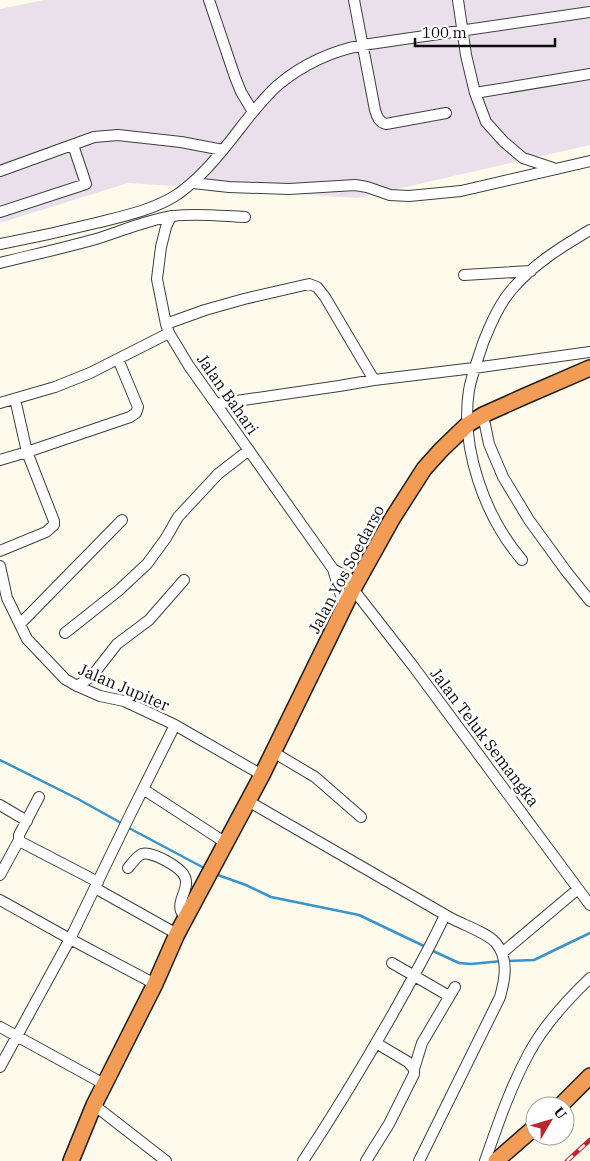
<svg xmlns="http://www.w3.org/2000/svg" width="590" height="1161" font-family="'IBM Plex Serif',serif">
	<rect width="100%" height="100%" fill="#fffbec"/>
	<path fill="#eae0eb" d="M44 0H590V145L357 198 128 183 0 223V9Z"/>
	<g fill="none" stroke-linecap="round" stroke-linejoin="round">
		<path stroke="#3993cc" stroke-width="2.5" d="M0 760 78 799 123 824
			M127 827 206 869
			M215 874 246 885 271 897 359 915 426 947
			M431 950 459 963 471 964 502 961
			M508 961 534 960 590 933"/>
		<g stroke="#3f3f3f" stroke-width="12">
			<path id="minor" d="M209 0 235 77 241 92 253 112
				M354 0 375 110C377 117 379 122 386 124L446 113
				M458 0 466 55 475 93 486 122 504 142 523 158 553 168
				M475 93 590 74
				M0 171 94 137 118 135 181 142 223 150
				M193 183 229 187 289 189 355 185 367 187 390 195 409 196 461 191 590 161
				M0 212 86 184 73 145
				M171 216 166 227 161 247 157 279 166 324 169 333 189 366 333 569 344 606
				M0 244C32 238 64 231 96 223 124 216 154 210 178 194 199 179 215 160 231 140 246 121 260 101 278 85 302 65 332 51 363 45L590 12
				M0 263C32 255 64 248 96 239 122 231 146 220 173 216 197 213 221 216 245 217
				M464 275 531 271
				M166 324 205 310 244 299 309 284 317 287 325 297 374 380
				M0 403 55 387 90 373 169 333
				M216 404 339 386 374 380 474 368 590 352
				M483 415 489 444 503 477 529 520 566 571 590 601
				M0 460 27 452 130 417 136 413 138 407 118 359
				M0 551 46 532 54 525V521L27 452 15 399
				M522 560C485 517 460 448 469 390 472 374 478 359 483 343 491 323 500 302 514 287 535 263 563 246 590 230
				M0 566 7 598 27 639 65 679 77 686 100 696 124 701 154 715 175 725 262 775
				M333 569 357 583
				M353 589 413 666 590 905
				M20 624 122 520
				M65 633 118 591 147 564 166 538 178 517 218 474 249 450
				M77 686 92 676 117 644 149 620 184 580
				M273 752 315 777 361 817
				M143 789 226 843
				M39 797 19 835V840L21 842 98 882
				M248 801C315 839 382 879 449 917 461 924 488 933 496 943 509 959 505 979 500 997L419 1161
				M0 805 27 821
				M128 868C132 863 137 856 142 854 152 851 181 867 185 877 190 888 177 900 181 911 182 914 184 915 186 917
				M0 875 19 840
				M95 888 177 934
				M0 900 70 939 155 984
				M502 953 578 889
				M392 963 449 996
				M0 1027 104 1084
				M0 1067 70 939 131 813 175 725
				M414 1069 422 1043 455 987
				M94 1105 166 1161
				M303 1161C334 1114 363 1066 391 1017 410 983 429 950 445 915
				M366 1161 389 1124 414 1074V1069L408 1062 376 1043
				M485 1161C498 1124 510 1088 529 1053 544 1025 567 1000 590 978"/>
		</g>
		<g stroke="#1d1d1d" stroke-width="18">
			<path id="highway" d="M560 1106 590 1076
				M71 1161 94 1105 155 984 177 934 262 775 353 589 392 519 424 469 441 450 467 425 483 415 523 397 590 368
				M496 1161 535 1127"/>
		</g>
		<use href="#minor" stroke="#fff" stroke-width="10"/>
		<use href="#highway" stroke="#f39c55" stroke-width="15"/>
		<g stroke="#bb262e" stroke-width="4.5">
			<path id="rail" d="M567 1161 590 1140"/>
		</g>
		<use href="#rail" stroke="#fff" stroke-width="2.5" stroke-dasharray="8" stroke-linecap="butt"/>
	</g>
	<g text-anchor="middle" stroke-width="5" stroke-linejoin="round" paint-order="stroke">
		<g font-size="16" fill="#0c0c0c" stroke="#fff">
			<text transform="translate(228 394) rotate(55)" y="6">Jalan Bahari</text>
			<text transform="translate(346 569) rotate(-62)" y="6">Jalan Yos Soedarso</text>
			<text transform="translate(124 687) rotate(23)" y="6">Jalan Jupiter</text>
			<text transform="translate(485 737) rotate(53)" y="6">Jalan Teluk Semangka</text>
		</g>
	</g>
	<g transform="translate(550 1121) rotate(52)"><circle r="24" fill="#ffffff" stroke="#9e9e9e"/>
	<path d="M0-4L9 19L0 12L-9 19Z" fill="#bb262e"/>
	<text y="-8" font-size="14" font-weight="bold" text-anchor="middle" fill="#0c0c0c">U</text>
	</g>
	<path d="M415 38v8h140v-8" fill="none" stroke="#0c0c0c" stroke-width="2.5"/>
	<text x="422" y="38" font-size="15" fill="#0c0c0c" stroke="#ffffff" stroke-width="4" paint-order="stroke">100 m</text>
</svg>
